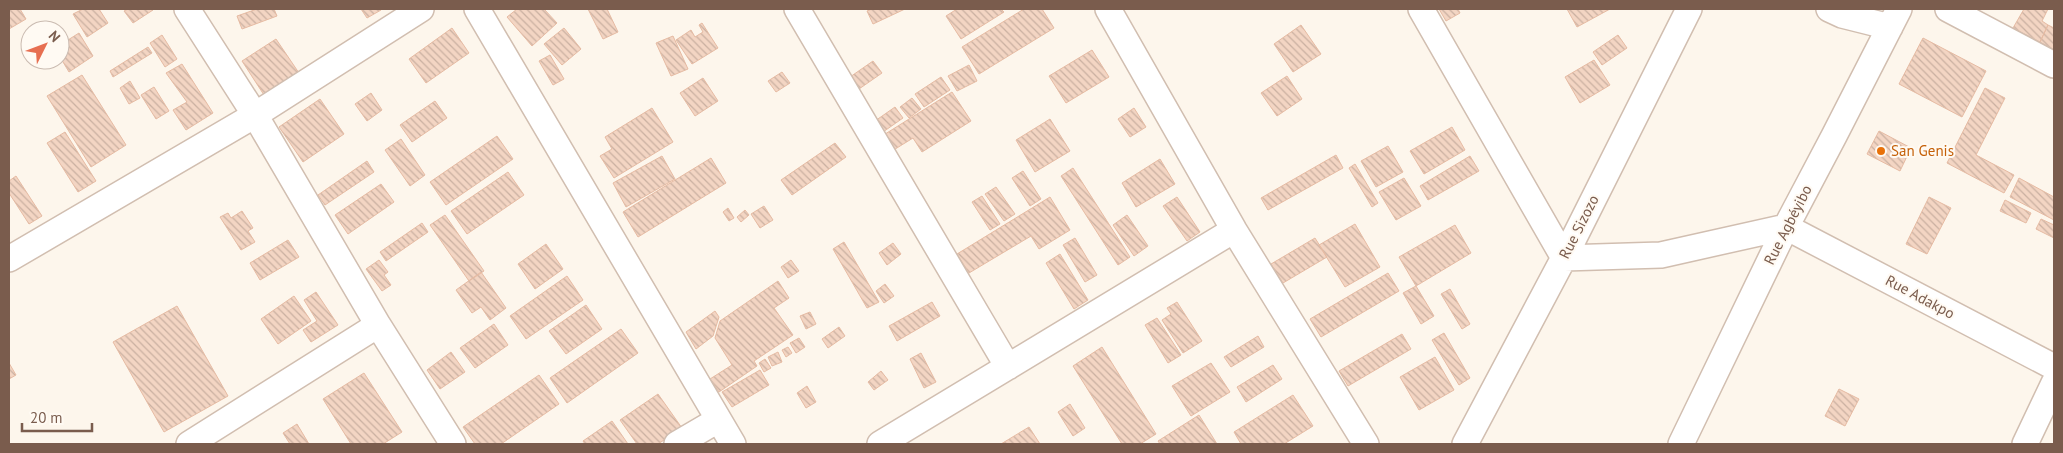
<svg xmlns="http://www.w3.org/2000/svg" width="2063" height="453" font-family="'PT Sans',sans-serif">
	<defs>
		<pattern id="building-back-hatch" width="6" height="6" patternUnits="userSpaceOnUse" patternTransform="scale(1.25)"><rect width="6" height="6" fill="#f3d5c3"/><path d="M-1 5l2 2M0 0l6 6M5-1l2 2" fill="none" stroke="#cab0a1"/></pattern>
	</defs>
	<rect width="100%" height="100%" fill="#fdf6ec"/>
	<path fill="url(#building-back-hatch)" stroke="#e6bba3" d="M9 9H20L26 19 9 29Z
		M83 9H99L108 23 87 37 73 14Z
		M128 9H152L153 10 133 23 124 11Z
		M257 9H274L277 16 242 29 237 16Z
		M361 9H380L381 10 367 18Z
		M517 9H544L557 23 532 46 507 17Z
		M588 9H607L618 32 603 39Z
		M872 9H905L873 24 867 11Z
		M957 9H1001L1004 12 961 39 946 16Z
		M1024 9H1042L1054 28 979 74 962 47Z
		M1439 9H1458L1460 13 1446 21Z
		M1567 9H1610L1577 27Z
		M2024 9H2048L2042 21 2048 25 2040 42 2013 28Z
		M702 23 718 48 692 64 676 40 691 30 695 37 703 32 699 25Z
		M1301 25 1321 54 1293 72 1274 44Z
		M2048 25 2054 28V50L2040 42Z
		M452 28 469 53 426 83 409 59Z
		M564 28 581 49 562 65 544 44Z
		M79 33 93 56 69 72 60 57V45Z
		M162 35 177 59 165 67 150 43Z
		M1618 35 1627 48 1602 65 1593 52Z
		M673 36 688 69 671 76 656 43Z
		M1923 38 1986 71 1962 117 1899 84Z
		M276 39 299 73 264 95 242 61Z
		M148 47 152 53 113 77 110 71Z
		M1092 50 1109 77 1066 103 1049 76Z
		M550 55 564 79 553 85 539 61Z
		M1594 60 1610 85 1580 103 1565 77Z
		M873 61 882 73 859 89 850 77Z
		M182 64 213 113 186 130 173 110 187 102 166 73Z
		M969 65 977 81 957 91 948 76Z
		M782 72 790 83 776 92 768 81Z
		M82 75 126 145 91 167 47 96Z
		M1287 76 1302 99 1277 116 1261 93Z
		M941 77 950 90 924 107 915 94Z
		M703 78 718 101 695 116 680 93Z
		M130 81 140 98 129 104 120 88Z
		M154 87 169 111 156 119 141 95Z
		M1985 88 2005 98 1976 155 2014 175 2004 193 1947 163Z
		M952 92 971 121 922 152 913 138 892 151 882 136Z
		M371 93 382 110 367 121 355 104Z
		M912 98 921 109 909 118 900 107Z
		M320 99 344 134 303 162 279 127Z
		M435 101 447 118 412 142 400 125Z
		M895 107 903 118 883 132 875 121Z
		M652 108 673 142 614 178 600 156 612 149 605 137Z
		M1134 108 1146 127 1130 137 1118 119Z
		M1050 119 1070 151 1035 172 1016 140Z
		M1452 127 1465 150 1424 174 1410 151Z
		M1879 131 1911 148 1900 171 1867 154Z
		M65 132 96 181 78 192 47 143Z
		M497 136 513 159 446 205 430 182Z
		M401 139 425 175 410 186 385 150Z
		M835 143 846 157 792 195 781 180Z
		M1388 146 1403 172 1376 187 1361 161Z
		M1336 155 1343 168 1268 210 1261 198Z
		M662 156 675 179 626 207 613 183Z
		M1470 156 1479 171 1428 200 1420 186Z
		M711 158 726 183 638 237 623 212Z
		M1160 159 1175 184 1136 207 1122 183Z
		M367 161 374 172 325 205 318 195Z
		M1355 164 1378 203 1372 207 1349 168Z
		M1073 168 1130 257 1118 265 1061 176Z
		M1023 171 1041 199 1030 206 1012 178Z
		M508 172 524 195 467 234 451 211Z
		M16 176 42 216 29 224 9 193V181Z
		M1404 178 1421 206 1396 220 1379 192Z
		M2019 178 2054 197V220L2010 197Z
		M381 184 394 202 348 234 335 215Z
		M996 187 1015 214 1004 221 985 194Z
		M982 196 1000 224 990 230 972 202Z
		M1050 197 1070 230 1039 249 1031 236 969 273 957 254Z
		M1177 197 1200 232 1187 241 1163 206Z
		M1929 197 1951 208 1927 254 1906 244Z
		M2005 200 2031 213 2026 223 2000 211Z
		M764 206 773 220 760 228 751 214Z
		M728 208 734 218 729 221 723 212Z
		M745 210 749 215 741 222 737 217Z
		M242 211 253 228 248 231 255 242 241 250 220 217 228 213 231 218Z
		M445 215 484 271 469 281 430 225Z
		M1127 215 1148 246 1134 256 1113 225Z
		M2041 219 2054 225V238L2036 229Z
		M422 223 428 232 386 261 380 252Z
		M1355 224 1380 267 1345 287 1319 245Z
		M1455 225 1471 253 1416 286 1399 257Z
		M1075 238 1097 275 1085 282 1063 245Z
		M1315 238 1327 257 1283 283 1271 264Z
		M288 240 299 257 260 280 250 263Z
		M844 242 879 302 867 308 833 249Z
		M893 243 901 254 887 265 879 253Z
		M546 244 563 269 535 289 518 264Z
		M1060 254 1088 300 1074 309 1046 263Z
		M379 260 388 272 384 275 391 285 382 291 366 269Z
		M791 260 799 271 788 278 781 267Z
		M481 272 506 308 490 320 481 307 472 313 456 290Z
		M1388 273 1399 291 1321 337 1310 319Z
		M567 276 583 300 526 339 510 316Z
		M778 281 789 298 774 308 793 335 754 361 757 366 719 392 710 379 732 365 715 338 720 321Z
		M885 284 894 296 884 303 876 291Z
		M1416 286 1434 316 1421 324 1403 293Z
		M1450 289 1470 324 1462 329 1441 294Z
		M316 292 338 325 311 342 303 330 317 321 304 300Z
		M294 296 311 321 278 344 261 319Z
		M932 302 940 316 897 341 889 326Z
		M1177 302 1202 341 1183 353 1162 320 1171 314 1167 308Z
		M586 305 602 329 566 354 549 331Z
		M177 306 228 396 164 432 113 342Z
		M715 311 719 317 713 336 696 349 686 332Z
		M810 312 816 324 806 329 800 316Z
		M1157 318 1181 355 1168 363 1145 325Z
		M494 324 508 345 475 368 460 348Z
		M839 327 845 336 828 348 822 339Z
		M621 329 638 353 567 403 550 378Z
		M1444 333 1470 378 1459 385 1432 340Z
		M1402 334 1411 349 1348 386 1339 371Z
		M1258 336 1264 347 1231 367 1224 357Z
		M799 338 805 347 796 353 790 343Z
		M788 347 792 353 786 357 782 350Z
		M1102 347 1156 434 1140 444H1122L1073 366Z
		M451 352 465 372 440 389 427 370Z
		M778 352 782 362 772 366 768 357Z
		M921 353 936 382 924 388 910 359Z
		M1435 357 1454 390 1419 410 1400 377Z
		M765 359 771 368 764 372 759 363Z
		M9 363 16 375 9 379Z
		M1211 363 1230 392 1191 416 1172 386Z
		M1273 365 1282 379 1246 402 1237 387Z
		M760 370 769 385 732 407 722 392Z
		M881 371 888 380 874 390 868 382Z
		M364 373 402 432 383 444H351L323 399Z
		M539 375 559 404 501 444H475L463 427Z
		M807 386 816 402 806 408 797 393Z
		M1839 389 1859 399 1845 426 1825 416Z
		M658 394 682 428 658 444H637L620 420Z
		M1293 395 1313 426 1284 444H1241L1234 432Z
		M1070 404 1085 428 1073 436 1058 412Z
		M1199 415 1217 444H1160L1158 441Z
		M612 421 628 444H585L583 441Z
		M297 424 309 444H290L283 433Z
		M1029 427 1040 444H1001Z"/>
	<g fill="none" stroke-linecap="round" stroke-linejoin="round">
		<g stroke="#d1beb0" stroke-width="28">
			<path id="minor" d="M187 9 255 115 378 325 453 444
				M477 9 733 444
				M797 9 1008 367
				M1108 9 1234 230 1366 444
				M1421 9 1564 258 1661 255 1786 227
				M1829 9 1842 15 1890 27
				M1948 9 2054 65
				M1786 227 2054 367
				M9 259 255 115 421 9
				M189 444 378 325
				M677 444 718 420
				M880 444 1234 230
				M1465 444 1568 250 1689 9
				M1681 444 1786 227 1834 136 1899 9
				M2025 444 2054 383"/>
		</g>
		<use href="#minor" stroke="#fff" stroke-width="25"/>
	</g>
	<circle fill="#e8710a" stroke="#fffaf3" stroke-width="2" cx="1881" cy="151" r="5"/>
	<g text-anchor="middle" stroke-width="4" stroke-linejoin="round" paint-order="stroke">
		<g font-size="15" fill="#c56008" stroke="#fffaf3" text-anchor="start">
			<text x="1891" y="156">San Genis</text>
		</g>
		<g font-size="15" fill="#7a5c4d" stroke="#fffaf3">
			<text transform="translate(1788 225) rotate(-63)" y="5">Rue Agbéyibo</text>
			<text transform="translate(1579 227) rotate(-63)" y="5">Rue Sizozo</text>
			<text transform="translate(1920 297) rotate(28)" y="5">Rue Adakpo</text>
		</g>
	</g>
	<rect width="2063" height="453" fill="none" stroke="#7a5c4d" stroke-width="20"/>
	<g transform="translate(45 45) rotate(48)"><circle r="24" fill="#fffaf3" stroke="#cabbb1"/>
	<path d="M0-4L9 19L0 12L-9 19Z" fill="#e76f51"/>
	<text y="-8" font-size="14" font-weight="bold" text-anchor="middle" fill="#7a5c4d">N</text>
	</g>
	<path d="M22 423v8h70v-8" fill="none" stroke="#7a5c4d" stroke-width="2.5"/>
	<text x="30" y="423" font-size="15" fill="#7a5c4d" stroke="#fffaf3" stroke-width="4" paint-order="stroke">20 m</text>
</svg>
